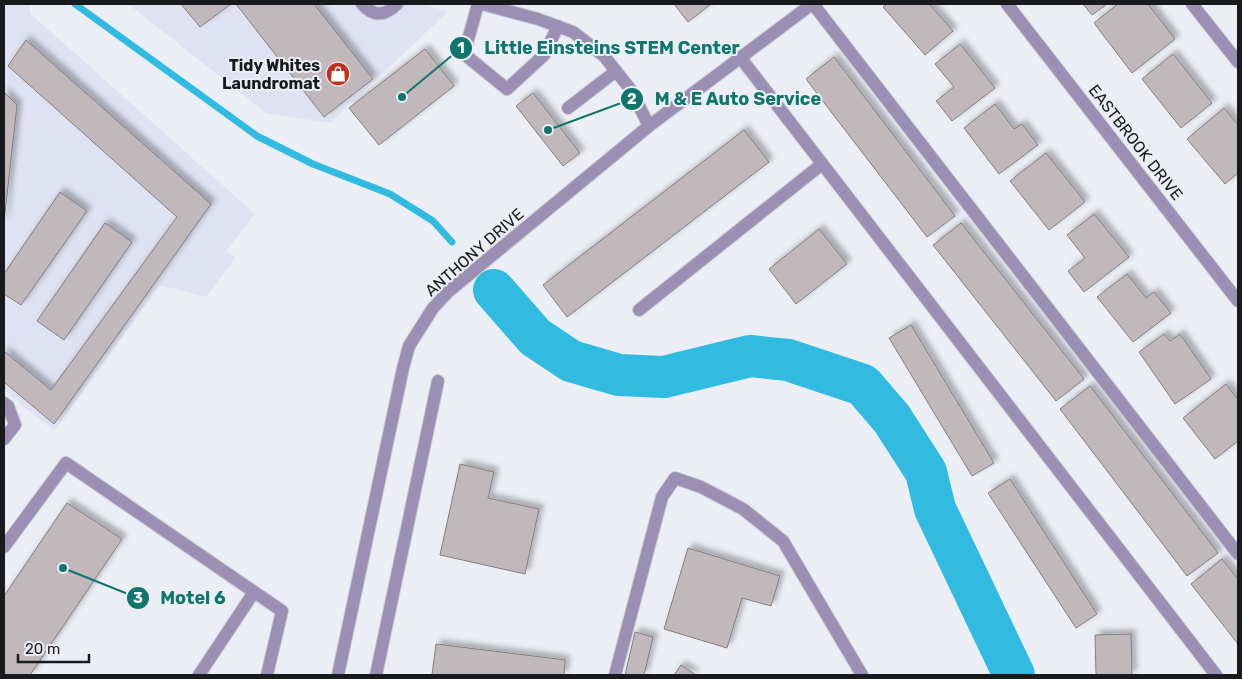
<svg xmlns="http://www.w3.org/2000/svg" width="1242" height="679" font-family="Rubik,sans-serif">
	<defs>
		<filter id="shadow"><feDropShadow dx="4.5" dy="-4.5" stdDeviation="2.5" flood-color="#0004"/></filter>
	</defs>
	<rect width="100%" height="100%" fill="#eceef6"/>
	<path fill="#dfe2f2" d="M4 4H29L31 14 255 214 226 251 235 258 206 297 160 285 54 431 4 390Z
		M128 4H427L434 8 449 11 330 123 266 113Z"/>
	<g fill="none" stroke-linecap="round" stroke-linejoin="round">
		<path stroke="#32bbe1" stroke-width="7" d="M75 4 257 136 313 164 390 194 433 221 452 242"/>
		<path stroke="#32bbe1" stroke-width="42" d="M494 290 535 337 571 361 619 375 664 377 750 356 788 360 863 385 892 419 926 472 935 509 1014 675"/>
	</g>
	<path fill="#c1b8bc" stroke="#857d80" filter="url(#shadow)" d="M181 4H231L200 27Z
		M236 4H314L373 79 324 117Z
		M674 4H711L688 22Z
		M887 4H929L953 31 925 55 883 7Z
		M1083 4H1107L1092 15Z
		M1118 4H1148L1175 39 1132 73 1094 23Z
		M26 40 211 204 54 424 4 382V351L51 390 177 217 8 66Z
		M960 44 995 88 952 121 936 101 954 87 935 64Z
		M425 49 454 86 379 145 349 108Z
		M1173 54 1212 103 1181 128 1142 79Z
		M834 57 955 216 927 237 806 79Z
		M4 92 17 105 4 222Z
		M533 93 580 153 563 166 516 106Z
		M995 104 1014 129 1022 124 1038 145 999 174 964 128Z
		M1224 108 1238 125V173L1225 184 1187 139Z
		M744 130 769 162 567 317 543 285Z
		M1046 153 1085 202 1049 230 1010 181Z
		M60 192 87 211 21 305 4 294V274Z
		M1094 214 1129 257 1084 292 1068 271 1085 258 1067 235Z
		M105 223 132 242 64 340 37 321Z
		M961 223 1084 379 1056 401 933 245Z
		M819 229 847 264 796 304 769 269Z
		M1127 274 1146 298 1154 292 1171 313 1133 342 1097 297Z
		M911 325 994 463 972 476 889 338Z
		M1164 334 1170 341 1180 334 1211 379 1175 404 1139 352Z
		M1226 384 1238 400V441L1215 459 1183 418Z
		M1090 386 1218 553 1187 576 1060 409Z
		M460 464 494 472 488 498 539 509 525 574 440 555Z
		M1010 479 1097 614 1076 628 988 493Z
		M67 503 122 539 30 675H4V596Z
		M688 548 780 576 771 606 742 598 727 648 664 629Z
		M1222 559 1238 579V644L1191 584Z
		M635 632 653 637 644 675H625Z
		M1131 634 1132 675H1096L1095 635Z
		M436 644 565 660 564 675H432Z
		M681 665 696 675H674Z"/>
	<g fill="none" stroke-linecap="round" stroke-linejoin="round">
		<g stroke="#caccd3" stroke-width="14">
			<path id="minor" d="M362 4C373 17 386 16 397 4
				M478 4 464 54 507 89 544 55 558 26
				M482 4 538 19 573 32 604 56 631 90 649 126
				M813 4 1238 554
				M1007 4 1238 301
				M1192 4 1238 62
				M740 57 1216 675
				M568 108 616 71
				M639 310 822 164
				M4 403 8 406 15 425 4 439
				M4 547 66 463 282 611 267 675
				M199 675 254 592
				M338 675 403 368 409 346 433 308 449 291 649 126 812 4
				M376 675 438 381
				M615 675 662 497 675 478 701 487 743 509 783 541 862 675"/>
		</g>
		<use href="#minor" stroke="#9c8fb4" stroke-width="12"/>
	</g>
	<defs>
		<g id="shop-disc" transform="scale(1.25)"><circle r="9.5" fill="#bf3220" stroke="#eceef6"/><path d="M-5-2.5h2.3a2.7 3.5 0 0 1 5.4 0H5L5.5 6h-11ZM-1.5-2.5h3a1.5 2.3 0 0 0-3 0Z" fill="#fff"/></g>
	</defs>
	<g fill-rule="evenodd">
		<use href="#shop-disc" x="338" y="74"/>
	</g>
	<g text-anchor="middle" stroke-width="4" stroke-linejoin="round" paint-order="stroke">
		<g font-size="16" font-weight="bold" fill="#191a1d" stroke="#eceef6" text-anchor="end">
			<text x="320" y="71">Tidy Whites<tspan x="320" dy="18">Laundromat</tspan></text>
		</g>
		<g font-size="16" fill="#191a1d" stroke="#eceef6">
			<text transform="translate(1136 142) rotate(52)" y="6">EASTBROOK DRIVE</text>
			<text transform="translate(474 252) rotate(-41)" y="6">ANTHONY DRIVE</text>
		</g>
	</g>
	<path fill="none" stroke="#0f766e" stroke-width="2" d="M402 97L461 48M548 130L632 99M63 568L138 598"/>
	<g fill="#0f766e" stroke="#eceef6" stroke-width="2">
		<circle cx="402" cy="97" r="5"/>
		<circle cx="548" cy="130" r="5"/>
		<circle cx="63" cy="568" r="5"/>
		<circle cx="461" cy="48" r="12"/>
		<circle cx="632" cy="99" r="12"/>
		<circle cx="138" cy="598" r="12"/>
	</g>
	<g font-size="15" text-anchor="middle" font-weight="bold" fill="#fff">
		<text x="461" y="53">1</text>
		<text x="632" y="104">2</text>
		<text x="138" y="603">3</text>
	</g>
	<g font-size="18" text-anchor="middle" font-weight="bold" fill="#0f766e" stroke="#eceef6" stroke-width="4" stroke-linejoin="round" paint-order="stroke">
		<text x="612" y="54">Little Einsteins STEM Center</text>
		<text x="738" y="105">M &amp; E Auto Service</text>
		<text x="193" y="604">Motel 6</text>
	</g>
	<rect width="1242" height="679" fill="none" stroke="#191a1d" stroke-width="10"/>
	<path d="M18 654v8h71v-8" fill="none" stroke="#191a1d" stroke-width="2.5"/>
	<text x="25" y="654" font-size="15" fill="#191a1d" stroke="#eceef6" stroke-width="4" paint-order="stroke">20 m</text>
</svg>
